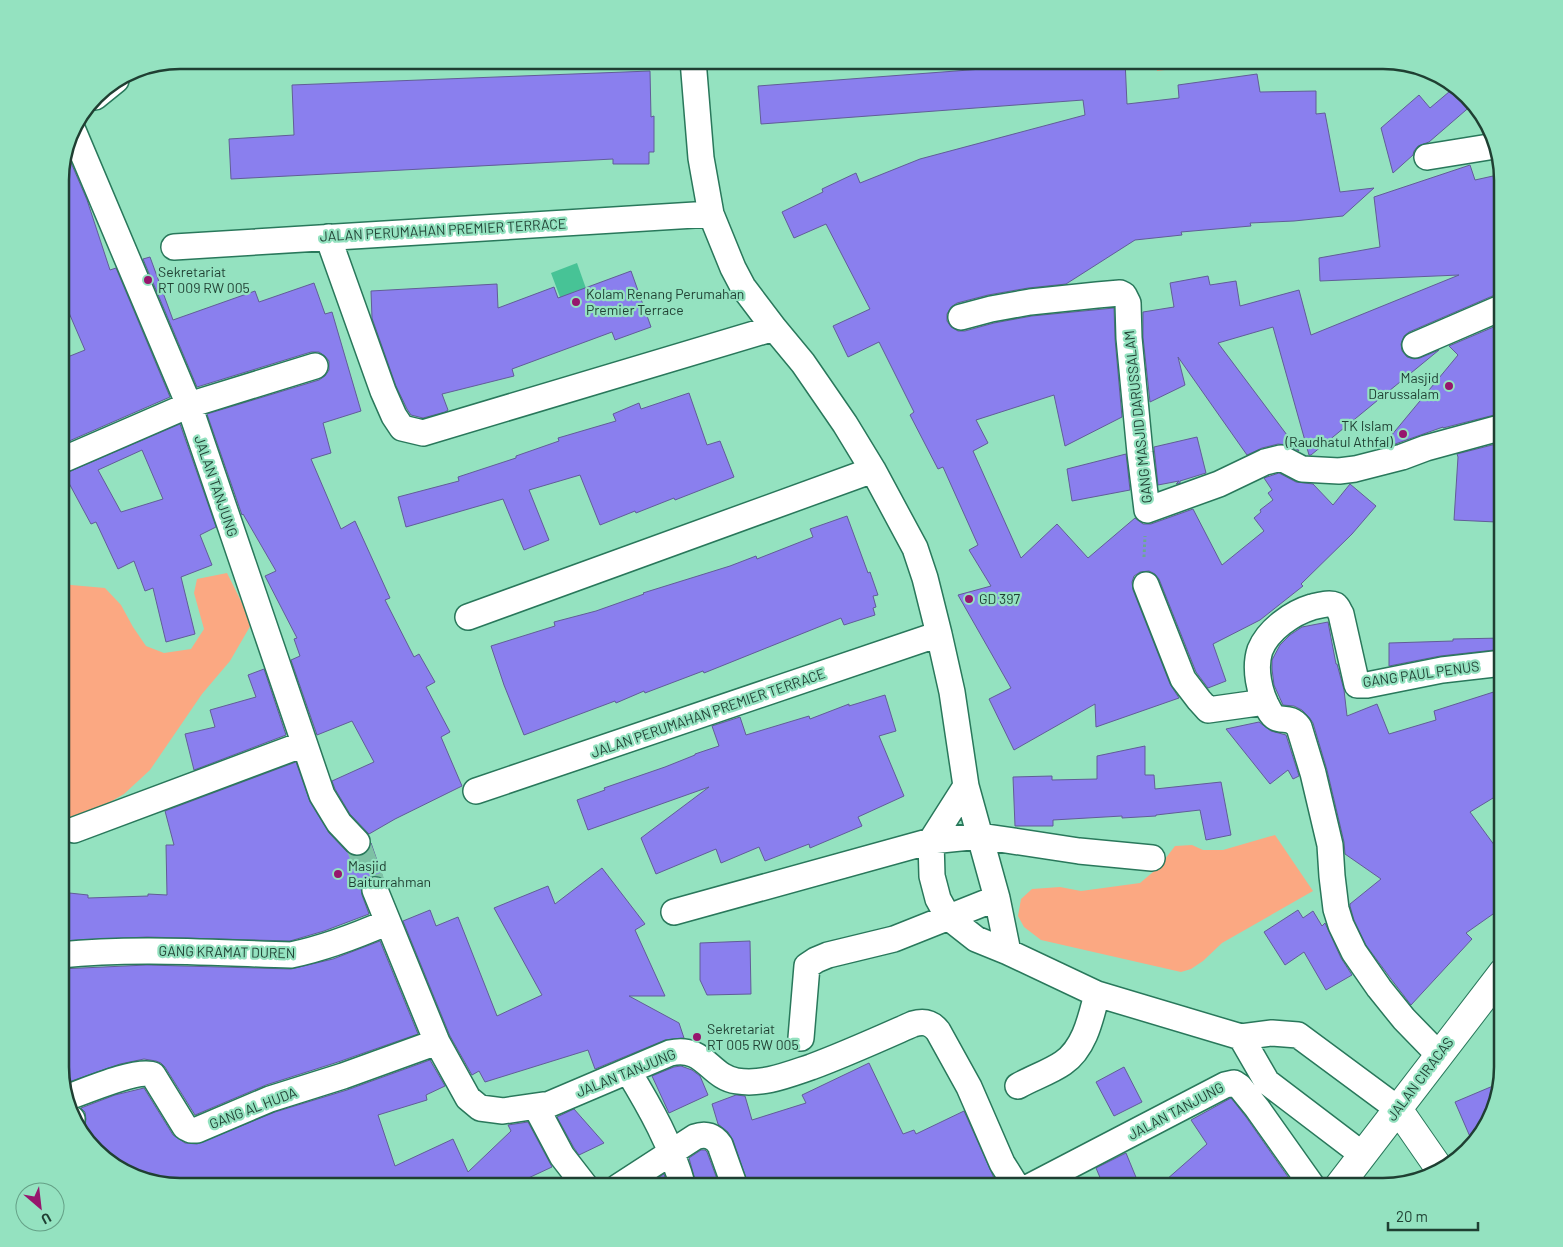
<svg xmlns="http://www.w3.org/2000/svg" width="1563" height="1247" font-family="Barlow,sans-serif">
	<rect width="100%" height="100%" fill="#94e2c0"/>
	<path fill="#fba882" d="M1156 60H1239L1157 71Z
		M227 573 252 623 230 661 202 694 150 770 124 794 105 805 60 823V584L105 588 121 605 133 627 146 646 164 653 191 649 204 629 194 593 197 579Z
		M1275 835 1313 891 1222 943 1203 961 1191 969 1181 972 1041 940 1024 927 1018 916 1021 899 1032 889 1060 887 1081 891 1140 883 1159 867 1175 846 1192 845 1203 850H1223Z"/>
	<path fill="#47c396" d="M577 263 601 331 576 340 551 273Z"/>
	<path fill="#8a7fee" stroke="#615d97" fill-rule="evenodd" d="M1101 60H1125L1127 104 1179 98 1178 85 1257 74 1260 92 1316 91V114L1325 113 1340 192 1374 188 1343 216 1294 221 1250 223 1251 226 1181 232 1182 235 1135 240 1066 284 1028 288 988 295 957 303 951 307 947 314V321L951 327 958 331H965L994 323 1032 316 1114 308 1115 339 1122 417 1065 446 1054 395 976 420 988 443 973 451 1021 558 1057 524 1088 558 1135 518 1143 524H1151L1193 509 1222 565 1264 531 1254 518 1261 512 1260 510 1273 500 1268 493 1272 490 1264 478 1279 473 1296 482 1313 484 1333 505 1350 484 1376 506 1352 534 1301 584 1303 586 1260 620 1213 644 1226 681 1208 688 1196 672 1159 579 1155 574 1149 571 1140 572 1134 576 1132 582 1133 590 1170 684 1179 698 1096 727 1095 704 1014 750 989 699 1011 688 958 595 991 586 969 550 978 545 943 467 938 469 910 415 914 412 879 342 848 357 833 326 870 309 826 224 794 238 782 212 823 192 822 189 856 173 860 183 920 159 1085 115 1083 100 761 124 758 86Z
		M650 71 651 117 654 116V152H649V164H613V159L231 179 229 139 294 135 292 85Z
		M1456 86 1462 90 1473 104 1429 142 1418 146 1414 151 1413 155 1393 173 1381 128 1419 95 1430 108Z
		M66 151 87 200 110 270 116 268 170 397 60 445V360L85 350 60 292V172Z
		M1470 165 1475 180 1502 174 1503 180V293L1497 294 1409 332 1404 336 1401 344 1402 351 1407 357 1414 359 1420 358 1439 350 1311 455H1309L1273 327 1218 343 1299 451 1288 445 1278 444 1262 448 1247 455 1178 357 1185 385 1150 402 1143 337V312L1174 307 1170 283 1208 276 1210 285 1236 281 1240 306 1299 290 1311 335 1459 275 1320 281 1319 258 1380 247 1374 197Z
		M150 257 173 320 255 291 259 302 314 283 325 314 332 312 361 411 323 423 331 453 311 459 341 529 355 521 390 598 385 600 414 657 419 654 435 682 426 687 450 732 441 737 462 786 395 819 369 834 350 814 335 789 332 781 374 762 352 721 317 735 291 660 300 656 294 639 297 638 265 576 276 571 243 514 242 515 207 414 319 380 325 376 329 370V361L325 356 319 352H311L197 387 143 259Z
		M631 271 651 327 615 340 612 332 512 369 514 376 442 394 448 410 445 412 423 418 411 415 407 409 396 386 372 318 371 291 497 284 498 308 554 287 558 298Z
		M1503 323 1502 413 1443 428V427L1398 443 1381 448 1458 355 1449 346Z
		M689 393 707 445 720 441 734 477 675 500 674 498 636 513 635 511 600 525 580 475 529 490 549 540 524 550 503 499 406 527 398 497 459 481 458 477 516 458V456L559 441 558 438 616 421 613 414 639 403 641 409Z
		M180 424 216 527 200 535 212 565 181 577 195 634 166 642 153 588 145 591 134 561 118 569 96 522 91 524 64 474ZM142 450 163 499 121 512 98 470Z
		M1197 437 1206 473 1180 481V483L1176 484 1179 481 1158 485 1154 447Z
		M1500 443 1496 522 1454 520 1458 457 1457 454Z
		M1126 454 1130 490 1072 501 1067 469Z
		M847 516 868 573 870 572 878 595 873 596 876 607 873 608 875 615 844 625 841 618 704 673 703 671 645 693 644 691 616 703 615 701 524 735 504 685 491 646 555 626 554 622 596 611 644 594 643 593 730 566 756 556 757 559 813 537 810 529Z
		M1328 622 1336 664H1337L1344 690 1347 716 1377 704 1389 734 1436 720 1434 711 1503 689V792L1470 812 1503 857V907L1466 933 1472 939 1411 1005 1391 979 1366 945 1354 920 1350 906V904L1381 879 1345 854 1344 842 1327 770 1313 723 1309 717 1302 710 1294 706 1283 705 1274 685 1272 669V660L1280 645 1290 635 1302 627Z
		M1503 638V649L1440 656 1389 666V643L1453 641V639Z
		M264 669 286 735 194 770 185 734 215 727 210 710 256 697 248 675Z
		M885 695 896 731 879 736 904 796 858 817 862 826 810 848 809 844 765 861 759 847 721 863 716 849 656 874 641 838 709 787 588 830 577 800 605 790 604 788 665 767 695 755V754L719 746 712 726 740 717 746 735 809 716 810 719 849 704V706Z
		M1259 722 1271 731 1286 735 1299 776 1293 779 1288 770 1270 784 1226 729Z
		M1145 746V775H1154L1155 789 1221 782 1231 835 1206 840 1200 810 1156 815V816L1122 818V816L1053 820V826H1015L1013 777 1052 776V780L1097 779V756Z
		M296 762 310 802 329 833 347 852 353 856H360L366 853 371 843 383 878 376 876 369 877 364 881 361 888 362 895 369 914 324 931 290 941 147 937 60 941V892L88 895V898L148 896V894L167 895 166 845H174L165 811Z
		M602 868 645 924 635 930 665 996H629L679 1023 684 1038 665 1040 595 1069 588 1050 485 1082 479 1071 472 1075 450 1036 403 921 430 910 436 926 458 917 497 1016 542 995 494 908 548 886 555 904Z
		M1298 910 1303 918 1313 911 1322 926 1325 923 1341 958 1352 975 1326 990 1304 952 1285 965 1264 932Z
		M380 941 418 1034 338 1062 266 1085 195 1115 165 1067 161 1063 156 1061 144 1059 120 1064 63 1084 60 1075V969L147 965 291 969 333 959Z
		M750 941 751 994 707 995 700 980V943Z
		M430 1060 445 1086 426 1095 427 1100 378 1115 395 1166 453 1139 468 1172 511 1131 508 1125 528 1122 552 1167 509 1187H179L141 1181 101 1157 93 1147 85 1126 86 1119 85 1112 81 1108 115 1095 144 1088 173 1135 185 1143 197 1144 275 1112 347 1090Z
		M869 1063 903 1134 914 1130 916 1134 964 1111 998 1187H749L733 1140 728 1132 718 1124 712 1104 736 1095 745 1096 752 1120 806 1103 802 1095Z
		M681 1066 692 1070 700 1076 708 1095 669 1113 652 1076 674 1067Z
		M1124 1067 1142 1102 1114 1116 1096 1082Z
		M1500 1083 1494 1113 1474 1146 1455 1102Z
		M1231 1098 1246 1117 1295 1187H1158L1207 1144 1191 1120Z
		M574 1109 604 1143 579 1155 574 1148 557 1117Z
		M701 1150H705L707 1152 720 1187H697L689 1158Z
		M1126 1153 1140 1187H1104L1096 1168Z
		M664 1174 668 1187H644Z"/>
	<g fill="none" stroke-linecap="round" stroke-linejoin="round">
		<path stroke="#7dc1a4" stroke-width="25" stroke-dasharray="25 12" stroke-linecap="butt" d="M357 842 375 890"/>
		<g stroke="#29785b" stroke-width="28">
			<path id="street" d="M693 60 701 158 711 214 733 268 743 287 774 328 803 363 845 424 873 470 915 548 925 578 939 634 952 692 966 786 997 898 1008 952
				M95 97 116 80
				M72 128 189 405 322 795 339 823 357 842
				M1427 157 1495 146
				M328 237 383 391 394 416 402 428 423 433 774 328
				M174 247 711 214
				M961 317 991 309 1030 302 1097 295 1120 293 1124 295 1128 303 1129 338 1140 453 1147 510 1219 484 1265 462 1281 458 1302 469 1339 471 1355 469 1402 457 1426 448 1503 427
				M1415 345 1503 307
				M60 461 189 405 315 366
				M1146 585 1183 679 1199 700 1208 710 1265 702
				M468 617 873 470
				M966 786 931 841 932 876 938 899 948 917 976 939 1008 952 1097 994 1241 1037 1272 1033 1298 1035 1398 1109
				M476 791 939 634
				M74 830 304 744
				M375 890 437 1042 468 1098 480 1108 503 1111 550 1104 670 1053C705 1045 709 1077 737 1081 763 1085 787 1075 811 1067 846 1054 879 1039 913 1024 923 1021 931 1022 938 1031L969 1087 1002 1163 1017 1187
				M674 912 931 841 980 836 1079 851 1152 858
				M60 955C137 947 214 953 291 955 325 948 356 936 388 922
				M1241 1037 1267 1082 1363 1155
				M801 1038 807 966 816 960 828 955 894 939 997 898
				M1439 1055 1404 1019 1379 988 1354 952 1341 925 1336 909 1332 876 1330 845 1313 773 1299 727C1287 712 1278 727 1269 710 1259 693 1254 668 1260 650 1268 630 1292 613 1312 607 1318 606 1329 602 1335 605 1338 607 1339 611 1341 614L1357 685H1367L1442 670 1503 663
				M628 1071C650 1107 672 1146 683 1187
				M1018 1086C1032 1078 1050 1072 1063 1063 1085 1048 1091 1017 1097 994
				M66 1098C83 1092 139 1068 153 1075L185 1127 191 1130H197L270 1099 343 1076 437 1042
				M536 1107 562 1156 586 1187
				M72 1119V1120
				M618 1187 695 1137C706 1133 714 1136 720 1145L735 1187
				M1029 1187 1225 1085 1234 1083 1240 1087 1257 1108 1313 1187"/>
		</g>
		<g stroke="#29785b" stroke-width="30">
			<path id="secondary" d="M1398 1109 1441 1171
				M1338 1187 1503 972"/>
		</g>
		<path stroke="#6ba98e" stroke-width="3" stroke-dasharray="2.5 2.5" stroke-linecap="butt" d="M1144 557 1145 536"/>
		<use href="#street" stroke="#fff" stroke-width="25"/>
		<use href="#secondary" stroke="#fff" stroke-width="28"/>
	</g>
	<g fill="#97166d" stroke="#94e2c0" stroke-width="2">
		<circle cx="148" cy="280" r="5"/>
		<circle cx="576" cy="302" r="5"/>
		<circle cx="1449" cy="386" r="5"/>
		<circle cx="1403" cy="434" r="5"/>
		<circle cx="969" cy="599" r="5"/>
		<circle cx="338" cy="874" r="5"/>
		<circle cx="697" cy="1037" r="5"/>
	</g>
	<g text-anchor="middle" stroke-width="4.5" stroke-linejoin="round" paint-order="stroke">
		<g font-size="14" fill="#1f3f32" stroke="#94e2c0">
			<text transform="translate(443 230) rotate(-3)" y="5">JALAN PERUMAHAN PREMIER TERRACE</text>
			<text transform="translate(1138 417) rotate(-96)" y="5">GANG MASJID DARUSSALAM</text>
			<text transform="translate(216 486) rotate(71)" y="5">JALAN TANJUNG</text>
			<text transform="translate(1421 674) rotate(-8)" y="5">GANG PAUL PENUS</text>
			<text transform="translate(708 713) rotate(-19)" y="5">JALAN PERUMAHAN PREMIER TERRACE</text>
			<text transform="translate(227 952) rotate(1)" y="5">GANG KRAMAT DUREN</text>
			<text transform="translate(626 1073) rotate(-22)" y="5">JALAN TANJUNG</text>
			<text transform="translate(1420 1079) rotate(-53)" y="5">JALAN CIRACAS</text>
			<text transform="translate(253 1108) rotate(-21)" y="5">GANG AL HUDA</text>
			<text transform="translate(1176 1111) rotate(-28)" y="5">JALAN TANJUNG</text>
		</g>
		<g font-size="14" fill="#1f3f32" stroke="#94e2c0" text-anchor="start">
			<text x="158" y="277">Sekretariat<tspan x="158" dy="16">RT 009 RW 005</tspan></text>
			<text x="586" y="299">Kolam Renang Perumahan<tspan x="586" dy="16">Premier Terrace</tspan></text>
			<text x="1439" y="383" text-anchor="end">Masjid<tspan x="1439" dy="16">Darussalam</tspan></text>
			<text x="1393" y="431" text-anchor="end">TK Islam<tspan x="1393" dy="16">(Raudhatul Athfal)</tspan></text>
			<text x="979" y="604">GD 397</text>
			<text x="348" y="871">Masjid<tspan x="348" dy="16">Baiturrahman</tspan></text>
			<text x="707" y="1034">Sekretariat<tspan x="707" dy="16">RT 005 RW 005</tspan></text>
		</g>
	</g>
	<path d="M0 0H1563V1247H0ZM180 69H1383A111 111 0 0 1 1494 180V1067A111 111 0 0 1 1383 1178H180A111 111 0 0 1 69 1067V180A111 111 0 0 1 180 69Z" fill="#94e2c0" fill-rule="evenodd"/>
	<path fill="none" stroke="#1f3f32" stroke-width="2.5" d="M180 69H1383A111 111 0 0 1 1494 180V1067A111 111 0 0 1 1383 1178H180A111 111 0 0 1 69 1067V180A111 111 0 0 1 180 69Z"/>
	<g transform="translate(40 1207) rotate(152)"><circle r="24" fill="#94e2c0" stroke="#65a187"/>
	<path d="M0-4L9 19L0 12L-9 19Z" fill="#97166d"/>
	<text y="-8" font-size="14" font-weight="bold" text-anchor="middle" fill="#1f3f32">U</text>
	</g>
	<path d="M1388 1222v8h90v-8" fill="none" stroke="#1f3f32" stroke-width="2.5"/>
	<text x="1396" y="1222" font-size="15" fill="#1f3f32" stroke="#94e2c0" stroke-width="4" paint-order="stroke">20 m</text>
</svg>
